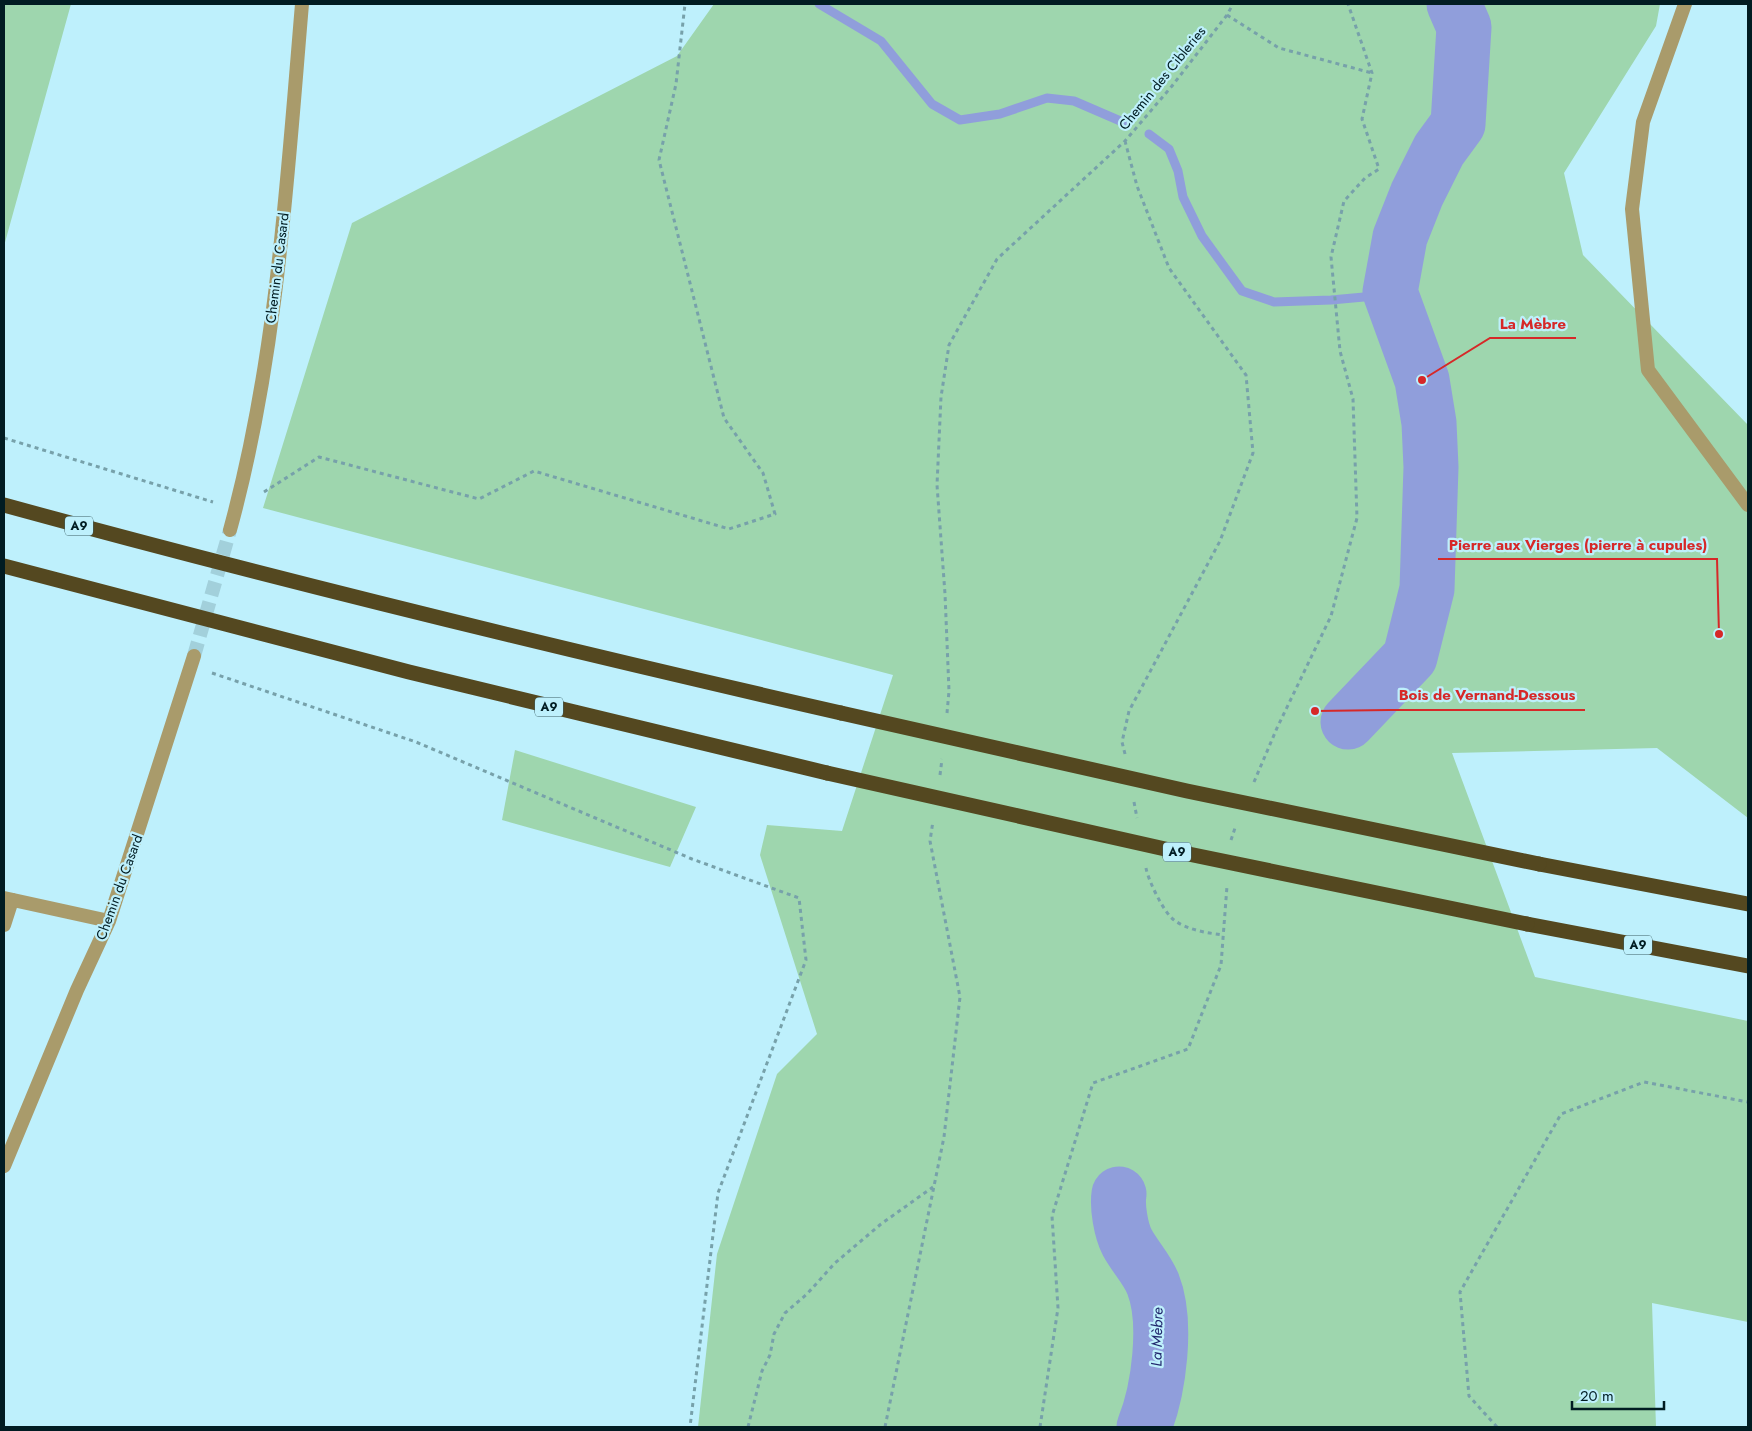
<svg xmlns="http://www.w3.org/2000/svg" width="1752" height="1431" font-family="Jost,sans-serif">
	<rect width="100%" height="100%" fill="#bef0fc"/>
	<path fill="#9ed6ae" d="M4 4H71L4 246Z
		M714 4H1660L1656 26 1564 173 1583 255 1748 425V818L1657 748 1452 753 1535 977 1748 1021V1322L1652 1303 1656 1427H698L717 1254 777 1074 817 1034 760 855 767 825 842 831 893 675 263 508 352 223 677 56Z
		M515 750 696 807 670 867 502 820Z"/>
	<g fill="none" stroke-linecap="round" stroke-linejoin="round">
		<path stroke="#909edb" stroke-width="9" d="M819 4 881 41 932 104 960 120 1000 114 1047 98 1074 101 1125 123
			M1149 134 1169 149 1178 171 1183 197 1202 236 1242 291 1274 302 1331 300 1375 296 1390 292"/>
		<path stroke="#909edb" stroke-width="55" d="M1348 722 1410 657 1427 589 1431 467 1429 423 1422 380 1390 292 1400 237 1417 194 1439 150 1458 124 1464 27 1454 4
			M1119 1194C1117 1207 1121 1230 1127 1242 1135 1257 1147 1269 1153 1284 1168 1322 1159 1390 1144 1427"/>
		<path stroke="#a2d0db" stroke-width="14" stroke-dasharray="14 7" stroke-linecap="butt" d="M194 656 230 530"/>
		<path stroke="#77a1aa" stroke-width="3" stroke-dasharray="4 4" stroke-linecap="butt" d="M1227 15 1279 48 1372 73
			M4 438 213 502
			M264 492 319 457 479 499 534 471 729 529 775 514 763 473 724 418 659 160 676 84 685 4
			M212 673 416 742 692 859 799 898 806 960 718 1193 690 1427
			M947 713 949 691 945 594 937 485 941 397 949 345 997 259 1125 141 1172 86 1227 15 1233 4
			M1125 754 1122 742 1129 711 1220 541 1253 453 1246 375 1169 268 1137 186 1125 141
			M940 775 942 759
			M1254 782 1277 728 1331 616 1357 518 1353 399 1340 351 1331 257 1344 201 1365 178 1379 169 1362 119 1372 73 1348 4
			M1134 802 1137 818
			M1231 840 1236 825
			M1146 868C1148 880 1164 913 1174 920 1187 930 1208 933 1223 935
			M748 1427 762 1371 770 1355 774 1334 785 1313 807 1294 835 1263 881 1224 933 1187
			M885 1427 944 1137 960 997 930 841 933 821
			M1040 1427 1058 1308 1052 1216 1093 1083 1188 1049 1221 965 1227 886
			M1497 1427 1469 1396 1460 1292 1561 1114 1644 1082 1748 1102"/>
		<path stroke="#a99b6b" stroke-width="14" d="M1685 4 1643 122 1632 209 1648 370 1748 505
			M4 925 12 900"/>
		<path stroke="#a99b6b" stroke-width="14" d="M230 530C277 359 287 180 302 4
			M4 898 109 921
			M4 1166 77 990 109 921 194 656"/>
		<path stroke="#544820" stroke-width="15" d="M4 505C281 581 561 649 841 713
			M4 566 409 672 827 773
			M1539 864 1748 904
			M1527 924 1748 966"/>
		<path stroke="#544820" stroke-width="15" d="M841 713 1187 791 1539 864
			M827 773 1174 851 1527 924"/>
	</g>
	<g text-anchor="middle" stroke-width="4.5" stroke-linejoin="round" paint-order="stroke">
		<g fill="#bef0fc" stroke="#3a5c63" stroke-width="1">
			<rect x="65" y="516.5" width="28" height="19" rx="4"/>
			<rect x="535" y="697.5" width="28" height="19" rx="4"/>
			<rect x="1163" y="842.5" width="28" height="19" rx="4"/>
			<rect x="1624" y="935.5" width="28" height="19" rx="4"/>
		</g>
		<g font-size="12" font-weight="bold" fill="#011c22">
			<text x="79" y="530">A9</text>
			<text x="549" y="711">A9</text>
			<text x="1177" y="856">A9</text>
			<text x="1638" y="949">A9</text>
		</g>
		<g font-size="14" fill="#011c22" stroke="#bef0fc">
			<text transform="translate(1162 78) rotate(-51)" y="5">Chemin des Cibleries</text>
			<text transform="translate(277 268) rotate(-83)" y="5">Chemin du Casard</text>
			<text transform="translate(119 887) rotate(-70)" y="5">Chemin du Casard</text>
		</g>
		<g font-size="15" font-style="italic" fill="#21276d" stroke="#bef0fc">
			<text transform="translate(1157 1337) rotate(-89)" y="5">La Mèbre</text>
		</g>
	</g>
	<path fill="none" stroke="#d62828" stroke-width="2" d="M1422 380L1490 338H1576M1719 634L1717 559H1438M1315 711L1389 710H1585"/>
	<g fill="#d62828" stroke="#bef0fc" stroke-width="2">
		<circle cx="1422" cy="380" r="5"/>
		<circle cx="1719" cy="634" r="5"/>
		<circle cx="1315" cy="711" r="5"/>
	</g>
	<g font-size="15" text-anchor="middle" font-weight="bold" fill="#d62828" stroke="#bef0fc" stroke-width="4.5" stroke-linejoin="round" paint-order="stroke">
		<text x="1533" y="329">La Mèbre</text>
		<text x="1578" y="550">Pierre aux Vierges (pierre à cupules)</text>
		<text x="1487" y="700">Bois de Vernand-Dessous</text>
	</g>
	<rect width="1752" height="1431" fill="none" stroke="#011c22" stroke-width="10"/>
	<path d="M1572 1401v8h92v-8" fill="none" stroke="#011c22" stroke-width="2.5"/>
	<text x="1580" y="1401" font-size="15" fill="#011c22" stroke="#bef0fc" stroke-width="4" paint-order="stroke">20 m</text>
</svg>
